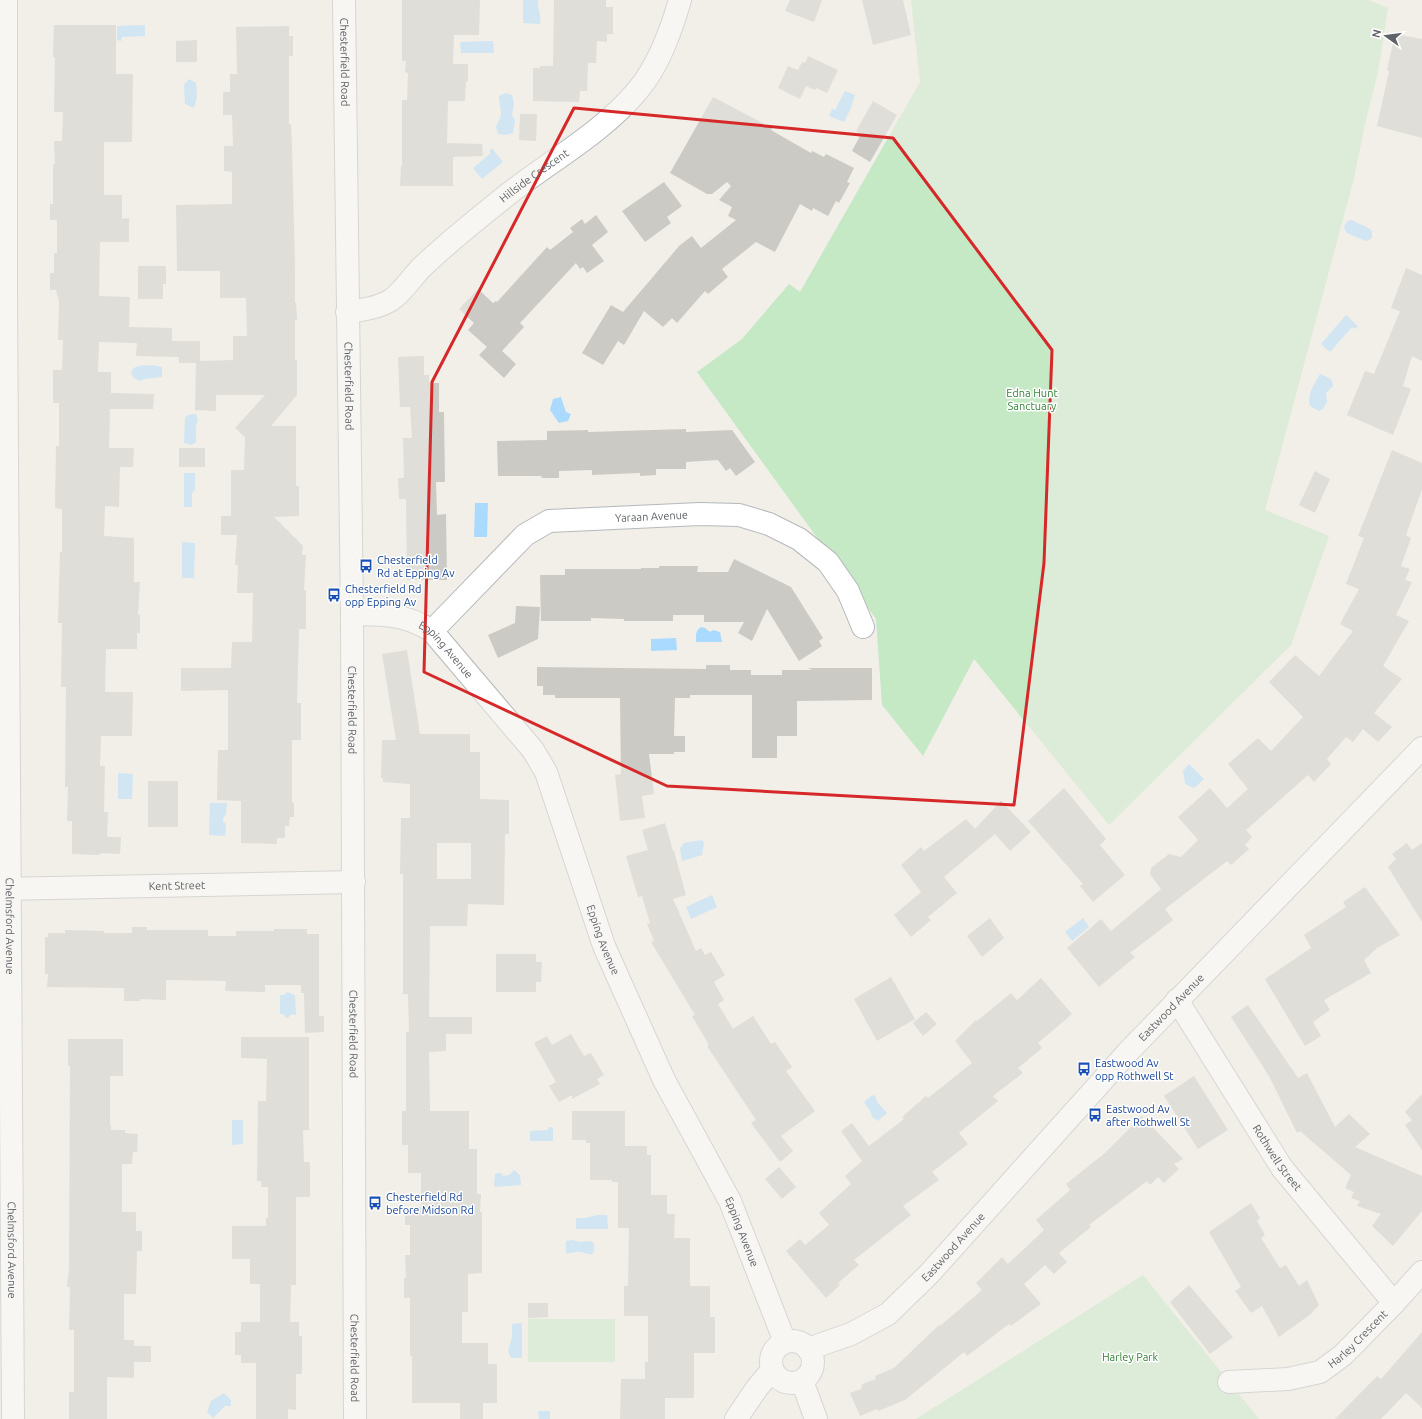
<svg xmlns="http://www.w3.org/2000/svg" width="1422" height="1419" font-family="Ubuntu,sans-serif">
	<rect width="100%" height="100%" fill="#f1efe8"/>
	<path fill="#c5e8c5" d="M911 0H1369L1388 8 1378 72 1365 124 1354 178 1265 510 1329 536 1291 645 1109 825 974 659 923 756 882 705 876 619 697 372 742 339 789 284 800 292 920 82Z
		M1143 1275 1259 1419H916Z
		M528 1319H615V1362H528Z"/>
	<path fill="#aadaff" d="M523 0H538C537 9 542 16 540 24L523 23Z
		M145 25V36L122 37 121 41 117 40V26Z
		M493 41 494 53H461L460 42Z
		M189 79 196 83 197 97 194 108 185 104 184 85Z
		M845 91 855 95 850 110 844 122 829 116 832 109 835 110Z
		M506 93 512 95 514 104 512 115 515 120 513 133C508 135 504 135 498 134L496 126C505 113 499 109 499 96Z
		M492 148 503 162 482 179 473 168 491 153 489 151Z
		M1352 220 1370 229 1372 231V238L1369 240 1366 241 1347 233 1345 230 1344 226 1348 221Z
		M1346 315 1358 326 1355 329 1352 327 1330 352 1321 344Z
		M152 365 162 367V377L144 379 140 381 134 378 131 373C134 364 144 366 152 365Z
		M1320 374C1327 377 1333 378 1333 386L1326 393 1327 402 1323 409 1319 411 1310 406C1307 395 1314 384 1320 374Z
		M561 397 566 412 571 414 568 421 559 423 550 410 553 399Z
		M196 414 198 420 196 426V442L191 445 184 443 185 418 188 415Z
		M184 473H195V490L192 493V507H184Z
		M475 503H488L487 537H474Z
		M182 542 195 543 194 578H182Z
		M701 627 705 628 710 632 713 630 720 632 722 642H696C696 635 695 631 701 627Z
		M676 638 677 650 651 651V639Z
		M1189 764 1204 779 1194 788 1185 784 1183 771Z
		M118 773 133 774 132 799H118Z
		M210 803H227L226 814 223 818V822L226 824 225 836 209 835Z
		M702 840 704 843 702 855 682 861 680 848 684 843Z
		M712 895 717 907 691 919 686 907Z
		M1083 918 1089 927 1072 941 1065 932Z
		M287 992 295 995 296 1015 291 1014 288 1018 285 1017 284 1014H280V995H284Z
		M872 1095 875 1096 878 1103 887 1113 879 1120 878 1121 872 1117C871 1110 867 1108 864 1102Z
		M232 1120H243V1144L232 1145Z
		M549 1127H553V1141H530V1131L548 1130Z
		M514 1170 520 1175 521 1185 494 1187 495 1174 501 1173 503 1176 509 1175Z
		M597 1215H607L608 1229H576V1218H586Z
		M572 1240 580 1242 591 1241 594 1244V1251L592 1254C587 1255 584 1252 579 1252 574 1251 571 1254 566 1253V1241Z
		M522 1323V1358H511L508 1351 512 1337V1324Z
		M224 1393 231 1400V1406H225L213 1418 207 1412 211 1401Z
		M538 1411H550V1419H539Z"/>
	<path fill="#cccac5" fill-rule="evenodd" d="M402 0H480L479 35H454L453 64H468V81H466L465 101H448L447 143 482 144 483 156 453 157V186H400L401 166H402V100H407L408 73 405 72 406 61H402Z
		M554 0H606V7H613V34H607V42L597 41 596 63H588L587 91H580L579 102 533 101V68H540V66H553Z
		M790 0H822L814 22 785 11Z
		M862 0H903L911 35 873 45Z
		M54 25H116V74H133L132 142H104V195H122V219L129 218V242H100L99 296 130 297 129 327 172 328V341H200V361L233 360V336H247L246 298H220V271H177L176 205 232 204V172L224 171V146H233L232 115H223V92H230V74H237L236 27 289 26V36H293V56H289V124H291L292 146 295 266V303H296L297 320H295V360H297V395L271 426H296V486H299V516L274 517 303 546 302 555H306L304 590H306V629H299L297 703H301V740H292V802L294 803V817H290L289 826H285V838H277V844L241 843V801L217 800 218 750H228V690L181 691V668H231L232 642H252L253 593H237L238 565H235L237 535H221V516H231V470H244L245 437 235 428 265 395H216V411L195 410 196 363H179V357L136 356 137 343 99 342 98 372H111V393L154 394 153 409H110L109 448H134L133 467H120L119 507 105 506 104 536 134 538V582H140L138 615H140V633H137V649H106L105 692H133L132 736H101L100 766H105L104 812H108L107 837H121L120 854 102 853 98 855 72 854V821H67L68 787H65L66 689V687H61L62 623H58L60 552H62V509L55 508 56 446H59V403H53V370H62L63 340H58L59 302 56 290H50V273H54V253H57V221L56 220H50V204H53V164H55L54 141H62L63 112H54L55 57H53Z
		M1395 34 1422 39V138L1377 126 1389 71 1387 70Z
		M197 40V62H176V41Z
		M808 56 838 70 827 93 816 88 815 90 806 86 800 99 778 88 788 66 798 70 802 62 805 63Z
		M713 97 772 128 771 130 783 137 811 153 812 151 824 157 826 154 854 168 847 182 850 183 839 203 836 201 828 216 813 208 812 211 800 204 775 252 756 242 722 269 728 277 708 294 705 291 677 323 672 318 663 327 644 311 624 345 618 341 603 365 582 353 611 305 623 312 680 245 692 236 701 248 736 220 728 216 732 207 719 200 731 186 727 182 712 194H707L670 173Z
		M873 101 897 115 870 162 852 151 861 134 856 131Z
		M520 114H537L536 141 519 140Z
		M664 182 682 206 667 217 671 223 645 242 622 211Z
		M596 215 608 232 592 245 604 261 587 273 583 267 580 269 576 263 520 323 524 327 502 351 516 364 504 378 479 355 487 347 468 330 474 323 459 309 478 289 493 303 496 301 497 302 547 247 550 250 573 232 570 228 582 219 585 224Z
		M138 266H166V284H163V299H138Z
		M1406 268 1422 275V361L1412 356 1403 386 1411 389 1393 435 1347 415 1365 371 1374 374 1400 311 1391 308Z
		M424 356V375H429V383H439V412H444L445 482H436L437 515 446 514 447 580H407L406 499H399L398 478H404L403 438H412L410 407H400L398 357Z
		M686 429V432L732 430 755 462 736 476 730 468 726 471 718 460 686 462V469H656V475L640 476V473L592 475V470L559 471V478H542L541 476H498L497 441 547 440V431L588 430V432Z
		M179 448H205V467H179Z
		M1392 450 1422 463V489L1406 535 1411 538 1401 566 1410 569 1405 580 1412 582 1396 615 1409 621 1383 666 1402 679 1374 713 1392 727 1378 742 1363 729 1353 742 1346 737 1327 759 1331 764 1314 782 1308 775 1246 830 1252 837 1245 845 1249 849 1231 865 1227 861 1165 909 1173 920 1130 953 1135 957 1099 987 1067 948 1101 919 1111 931 1161 889 1150 874 1151 868 1169 854 1181 857 1198 840 1178 817 1210 788 1227 808 1248 789 1228 764 1258 738 1271 751 1303 717 1269 682 1295 655 1319 676 1353 631 1340 624 1359 589 1346 584 1364 538 1358 536Z
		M1315 471 1330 479 1315 513 1299 505Z
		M734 559 791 587 823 638 819 641 822 646 799 661 767 609 752 641 738 633 744 622H704V615H673V621H624V619L591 618V621H541L540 575H565V569H641V568H659V566H698L697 572H728Z
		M516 606 540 607 538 639 498 658 488 635 515 623Z
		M407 650 420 734H470V752H480V799L509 800V834H505L504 905 468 904 467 926H430L429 1017H472V1034H446V1051L429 1052 430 1111H469V1149H477V1194H481L480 1212H482V1273L468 1274V1312H462V1343H488V1364H497V1403H483V1419H460V1403H412V1356H410V1298H404V1278H406L405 1255H410V1225H405V1207H421V1173H408V1145H402V1111H406V1032H409L408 994H403V874H400L401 818H410V784L383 782V778H381L382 740H396L382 654ZM437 843H471V879H437Z
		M706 665H730V670H751V675H782V670H812L808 668H872V700L797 701V736H777V758H752V695H690V698H675L674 736H685V752H674V754H649L654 794 642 796 645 818 620 821 615 775 621 774 620 698H555V695H543V686H537V667L706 669Z
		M148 781H178V827H148Z
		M1064 788 1106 839 1100 845 1125 875 1093 902 1080 886 1083 884 1028 821Z
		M1001 801 1031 832 1010 851 995 834 944 877 957 893 928 917 931 920 911 937 894 915 921 892 901 865 921 847 924 851 966 819 975 829Z
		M665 823 673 851H674L686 895 673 899 696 951 701 948 705 955 711 952 725 975 714 982 724 1000 718 1004 733 1029 753 1016 771 1044 775 1042 792 1067 786 1071 815 1111 781 1136 793 1151 780 1162 751 1123 756 1120 707 1046 709 1045 692 1016 695 1015 651 942 654 941 647 924 650 923 642 896 638 897 626 856 648 850 642 830Z
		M1407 843 1412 850 1422 843V922L1388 867 1396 859 1392 854Z
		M1365 887 1400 935 1377 948 1364 960 1371 973 1324 1000 1330 1010 1313 1022 1321 1036 1305 1046 1265 979 1311 948 1304 935 1346 907 1343 902Z
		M990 918 1004 938 982 957 967 936Z
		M132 927H147V930H208V936H236V931H274V929H307V934H319V1016H324V1032L305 1033 304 993H301V985H265V992L225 991 226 981 166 980V1000L140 999V1001H124V988L47 987 48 974H45V937H48V933H65V930L104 931V933H132Z
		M496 954H536V962H542L541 982H536V992H496Z
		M891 977 915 1019 877 1041 854 999Z
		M1041 978 1072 1014 1038 1043 1042 1048 1018 1068 1023 1073 993 1096 998 1101 959 1133 968 1144 932 1172 939 1180 903 1206 911 1215 854 1260 859 1265 838 1283 840 1285 826 1298 786 1251 800 1239 805 1245 829 1225 819 1213 851 1184 845 1176 862 1161 841 1131 852 1123 869 1146 904 1119 902 1117 926 1096 928 1098 972 1063 955 1041 976 1020 977 1021 1011 993 1017 1000Z
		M1248 1005 1298 1078 1307 1073 1335 1127 1349 1114 1370 1134 1355 1147 1422 1176V1211L1393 1246 1372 1226 1381 1214 1357 1206 1360 1201 1351 1198 1354 1192 1345 1188 1351 1175 1300 1131 1297 1133 1269 1076 1231 1017Z
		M926 1012 937 1024 923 1036 913 1023Z
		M571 1034 584 1056 591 1053 604 1075 597 1079 600 1084 572 1099V1095L559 1102 549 1086 556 1082 534 1043 547 1036 552 1045Z
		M241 1037H309V1130H303L304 1162H310V1197H296V1285H291L290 1322H299V1336H302V1374H296V1410L288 1409V1419H256V1363H241V1355H235V1332H241V1322H260V1284H250V1259H232V1226H266V1218H268V1187H261V1181H257L258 1101H266L267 1059 241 1058Z
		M68 1039H123V1076H110V1125H111V1130H125V1133L138 1134 137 1152H133L132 1164H122V1212H136V1231H142V1251H137L136 1294H124V1340H134V1346H151V1362H134V1378L107 1377V1419H69V1392H74V1330H69L70 1287H67L69 1269 70 1066H68Z
		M1194 1076 1228 1130 1198 1149 1164 1096Z
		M1422 1094V1150L1405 1125 1412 1120 1405 1112Z
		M572 1111H625V1146H647V1155H651V1195H667V1214H675L674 1238H690V1286H710V1317H715V1353H694V1398H665V1419H620L621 1379H645V1362H648V1316H624V1286H628L629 1228H618V1182H612V1180H590V1143H586V1140H572Z
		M1142 1116 1183 1159 1174 1164 1179 1169 1164 1183 1158 1177 1150 1185 1147 1181 1089 1225 1091 1227 1059 1253 1067 1262 1054 1274 1045 1265 1024 1284 1041 1304 1011 1326 1009 1324 967 1356 964 1352 905 1400 878 1411 877 1409 860 1416 850 1393 861 1389 862 1384 876 1379 875 1376 894 1368 939 1325 940 1326 982 1290 976 1283 1002 1257 1008 1264 1044 1230 1036 1220 1070 1190 1066 1184 1105 1153Z
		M779 1167 796 1187 782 1199 765 1179Z
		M1251 1203 1260 1218 1257 1221 1265 1235 1261 1238 1280 1268 1286 1265 1299 1286 1307 1280 1319 1305 1311 1314 1279 1337 1262 1306 1251 1313 1235 1291 1241 1287 1209 1232Z
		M1189 1285 1233 1337 1210 1354 1170 1302Z
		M528 1303H548V1317L528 1318Z
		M1422 1332V1408L1406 1393 1381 1419H1335L1377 1376 1381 1379Z"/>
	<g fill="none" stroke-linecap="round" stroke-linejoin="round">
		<g stroke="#b5b8bc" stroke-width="24">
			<g id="minor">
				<path id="s1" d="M6 0V293L13 1419"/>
				<path id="s2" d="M344 0 352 614 355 1419"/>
				<path id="s3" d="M347 312C362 310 378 308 391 300 404 291 411 278 422 267 445 245 471 224 496 204 542 165 599 137 638 90 659 65 671 31 680 0"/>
				<path id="s4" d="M352 614C384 615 404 613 432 631L533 750 546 772 604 946 664 1080 730 1201 785 1342"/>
				<path id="s5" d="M432 631 525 535 549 521 700 514 739 515 769 524 799 539 828 562 848 591 863 627"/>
				<path id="s6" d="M0 889 354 882"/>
				<path id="s7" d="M1177 1000 1282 1168 1394 1303"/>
				<circle cx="792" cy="1362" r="21"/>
				<path id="s8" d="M808 1349 851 1334 888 1314 929 1274 1128 1052 1422 748"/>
				<path d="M802 1381 816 1419"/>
				<path id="s9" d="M1229 1382 1288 1379 1320 1372 1343 1355 1394 1303 1422 1272"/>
				<path d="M736 1419 757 1388 772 1370"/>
			</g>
		</g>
		<use href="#minor" stroke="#fff" stroke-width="22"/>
	</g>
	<path d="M0 0H1422V1419H0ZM574 108 893 138 1052 350 1044 563 1014 805 667 786 424 672 432 382Z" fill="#f1efe8" fill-opacity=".55" fill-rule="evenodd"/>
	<path fill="none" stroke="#d62828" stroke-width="3" stroke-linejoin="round" d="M574 108 893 138 1052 350 1044 563 1014 805 667 786 424 672 432 382Z"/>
	<defs>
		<g id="bus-bare" transform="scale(1.08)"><path d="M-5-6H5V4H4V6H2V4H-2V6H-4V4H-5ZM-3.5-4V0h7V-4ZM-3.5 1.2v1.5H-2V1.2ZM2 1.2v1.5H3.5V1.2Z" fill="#1a4fb4" stroke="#fff" stroke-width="2.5" paint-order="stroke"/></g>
	</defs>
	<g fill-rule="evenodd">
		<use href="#bus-bare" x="366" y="566"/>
		<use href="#bus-bare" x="334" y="595"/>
		<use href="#bus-bare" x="1084" y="1069"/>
		<use href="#bus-bare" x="1095" y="1115"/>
		<use href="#bus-bare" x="375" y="1203"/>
	</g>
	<g text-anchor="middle" stroke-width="3" stroke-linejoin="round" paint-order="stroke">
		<g font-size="11" fill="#5f6368" stroke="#fff">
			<text dy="4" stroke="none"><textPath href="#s2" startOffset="62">Chesterfield Road</textPath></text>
			<text dy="4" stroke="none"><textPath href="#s3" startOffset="236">Hillside Crescent</textPath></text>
			<text dy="4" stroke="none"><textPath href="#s2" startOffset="386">Chesterfield Road</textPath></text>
			<text dy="4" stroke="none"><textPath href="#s5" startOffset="264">Yaraan Avenue</textPath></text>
			<text dy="4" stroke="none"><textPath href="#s4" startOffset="106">Epping Avenue</textPath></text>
			<text dy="4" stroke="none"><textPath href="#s2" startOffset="710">Chesterfield Road</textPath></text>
			<text dy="4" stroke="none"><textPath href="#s6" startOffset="177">Kent Street</textPath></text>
			<text dy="4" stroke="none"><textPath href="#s1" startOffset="926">Chelmsford Avenue</textPath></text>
			<text dy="4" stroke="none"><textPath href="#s4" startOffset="442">Epping Avenue</textPath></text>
			<text dy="4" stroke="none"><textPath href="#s8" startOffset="505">Eastwood Avenue</textPath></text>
			<text dy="4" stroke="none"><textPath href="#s2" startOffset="1034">Chesterfield Road</textPath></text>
			<text dy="4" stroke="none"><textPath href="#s7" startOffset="187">Rothwell Street</textPath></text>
			<text dy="4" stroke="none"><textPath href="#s4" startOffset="766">Epping Avenue</textPath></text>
			<text dy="4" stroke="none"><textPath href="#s8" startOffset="181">Eastwood Avenue</textPath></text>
			<text dy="4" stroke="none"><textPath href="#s1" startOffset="1250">Chelmsford Avenue</textPath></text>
			<text dy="4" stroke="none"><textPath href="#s9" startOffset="142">Harley Crescent</textPath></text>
			<text dy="4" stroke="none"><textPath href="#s2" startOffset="1358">Chesterfield Road</textPath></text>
		</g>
		<g font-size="11" fill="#348238" stroke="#fff">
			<text x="1032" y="397">Edna Hunt<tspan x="1032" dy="13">Sanctuary</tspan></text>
			<text x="1130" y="1361">Harley Park</text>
		</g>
		<g font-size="11" fill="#164399" stroke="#fff" text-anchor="start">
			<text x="377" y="564">Chesterfield<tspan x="377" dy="13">Rd at Epping Av</tspan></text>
			<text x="345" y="593">Chesterfield Rd<tspan x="345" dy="13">opp Epping Av</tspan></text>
			<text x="1095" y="1067">Eastwood Av<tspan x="1095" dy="13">opp Rothwell St</tspan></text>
			<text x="1106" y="1113">Eastwood Av<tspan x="1106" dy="13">after Rothwell St</tspan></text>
			<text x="386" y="1201">Chesterfield Rd<tspan x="386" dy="13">before Midson Rd</tspan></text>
		</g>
	</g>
	<g transform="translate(1386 36) rotate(284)" stroke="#ffffff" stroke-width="3" paint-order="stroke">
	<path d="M0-3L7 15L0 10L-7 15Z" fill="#5f6368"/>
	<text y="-6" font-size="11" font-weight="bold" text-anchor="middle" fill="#5f6368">N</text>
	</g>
</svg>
